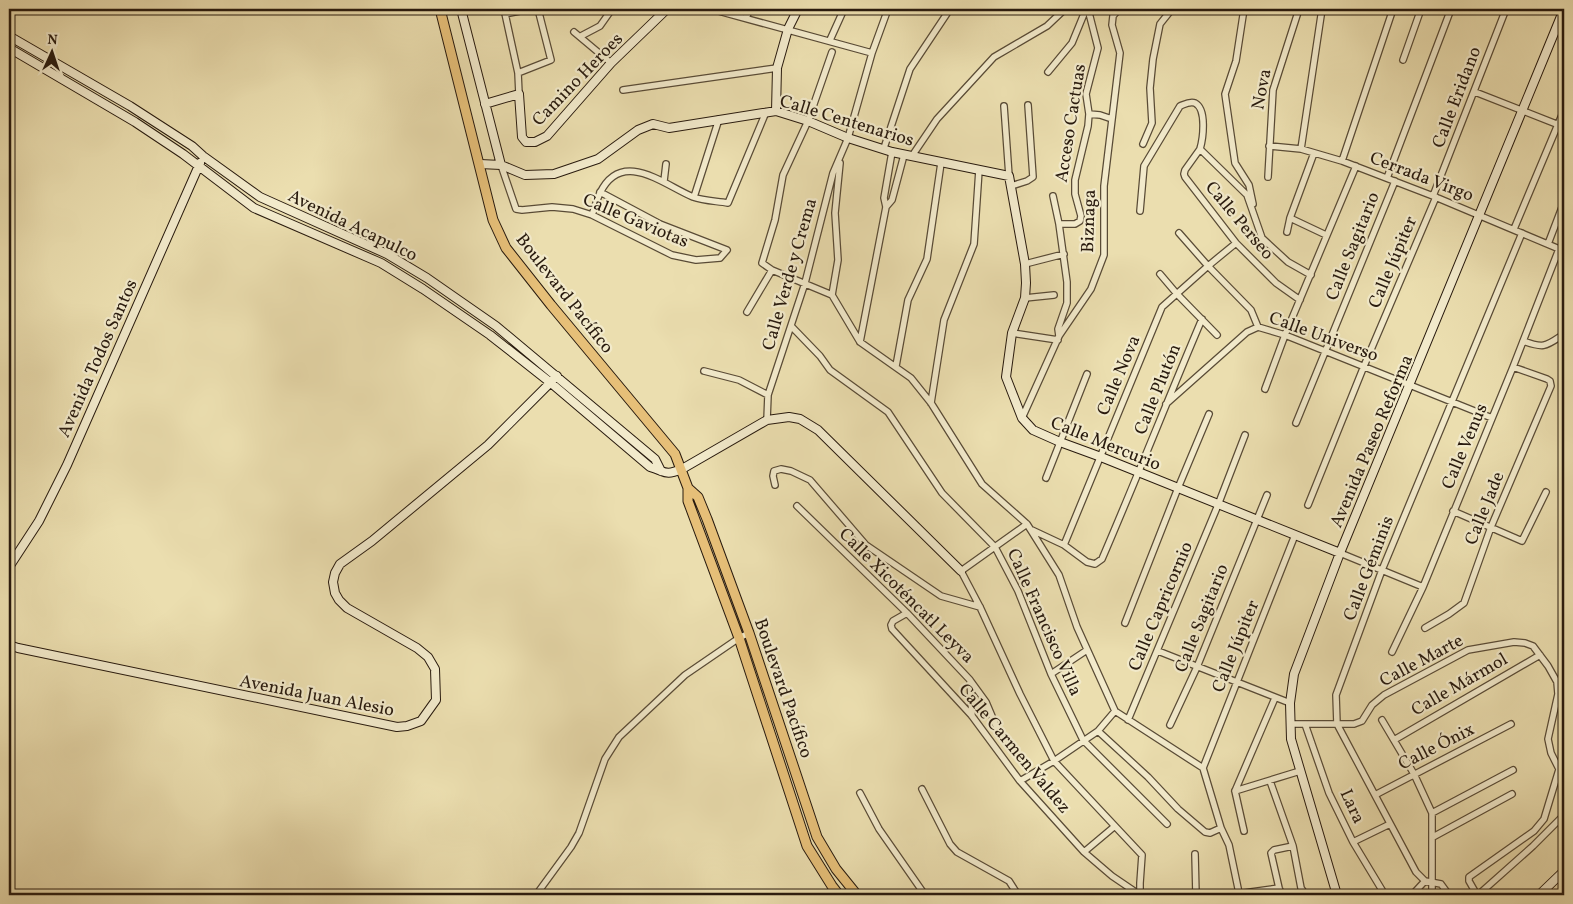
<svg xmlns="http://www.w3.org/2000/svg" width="1573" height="904" font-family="Vollkorn,serif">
	<rect width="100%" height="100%" fill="#ebdeaf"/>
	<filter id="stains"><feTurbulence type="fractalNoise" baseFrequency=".004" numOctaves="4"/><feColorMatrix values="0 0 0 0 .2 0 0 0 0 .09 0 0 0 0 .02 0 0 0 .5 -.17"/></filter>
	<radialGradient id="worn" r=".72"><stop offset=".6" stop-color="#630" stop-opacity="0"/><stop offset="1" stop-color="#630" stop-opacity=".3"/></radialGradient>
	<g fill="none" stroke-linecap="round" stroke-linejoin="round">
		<g stroke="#594b36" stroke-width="8">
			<path id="street" d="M504 9 518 73 519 94
				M711 9 872 53
				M1244 9 1236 61 1225 94 1235 163 1249 185 1253 204
				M505 14 530 9
				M746 18 750 9
				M574 32 611 63
				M581 36 600 26 612 9
				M830 40 844 9
				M1403 60 1421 9
				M1048 72 1072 43 1086 9
				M518 73 551 60 538 9
				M623 90 777 68
				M1475 92 1564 127
				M1004 106 1009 176
				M1089 114 1100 115 1112 119
				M1143 144 1152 123 1150 88 1153 59 1160 24 1172 9
				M1269 146 1301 149 1342 161 1433 196 1564 251
				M884 148 910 69 948 12 953 9
				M1200 149 1185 170 1184 174 1185 177 1236 243 1276 283 1300 300
				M1301 149 1322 9
				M912 156 937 119 994 57 1047 26 1065 9
				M1342 161 1393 9
				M501 165 516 209 522 210 552 207 573 209 592 215 672 255 696 260 720 258 727 250 660 224 600 192
				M1268 177 1273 90 1299 9
				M1387 178 1451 9
				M664 181 666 164
				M1011 186 1027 181 1033 177 1028 105
				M1053 196 1059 224 1067 282V303L1058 329 1059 336
				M1433 196 1506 9
				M694 197 719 119
				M886 207 892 200 904 155
				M1140 211 1144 166 1180 106C1185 104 1190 101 1195 103 1207 109 1203 139 1200 149L1247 195 1262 238 1288 262 1311 275
				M592 215C595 207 597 199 600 193 622 148 664 185 693 197 704 201 717 201 728 203L766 112
				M1290 218 1326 235
				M1059 224H1075L1080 221 1081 216 1075 194V180L1088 126 1089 114 1086 94 1098 48 1088 9
				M1514 229 1564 110
				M1287 232 1290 218 1314 153
				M1179 233 1208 266 1251 310 1258 327
				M1548 244 1564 202
				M1025 264 1064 254
				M1160 274 1177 294 1217 335
				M832 295 860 342 911 378 931 403 982 484 1027 524 1059 575 1077 627 1115 711 1203 768 1221 828 1229 845 1239 893
				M832 295 772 270 762 263 775 220 783 175 808 121 832 52
				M832 295 838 260 835 213 840 163
				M1025 298 1054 295
				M747 312 772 270
				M792 327 820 356 830 370 888 412 942 493 995 547 1018 591 1051 674 1083 740 1167 824
				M1012 333 1058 340
				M1523 341C1545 349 1546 346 1564 334
				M860 342 886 207 884 198 892 152
				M896 366 908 300 927 259 941 163
				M704 371 739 380 768 395
				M1265 389 1285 335 1356 166
				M931 403 944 320 974 244 979 170
				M1166 404 1247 332 1258 327 1285 335 1492 418
				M1022 418 1059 336 1091 289 1104 255V186L1120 53 1112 25 1113 16 1119 9
				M767 420 768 395 805 283 833 173 848 138 872 53 888 9
				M1296 423 1395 181
				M1046 478 1087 374
				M775 485 773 476 774 471 781 469 791 471 810 480 866 545 941 596 980 607
				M1308 505 1364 366 1436 197
				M797 506 907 613 970 680 972 716
				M1453 511 1522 541 1546 492
				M1027 524 961 571 980 607 1020 694 1054 761 1142 855 1140 883V895
				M1032 530 1064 545 1087 562 1095 564 1102 559C1136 480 1168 399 1202 319
				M1064 545 1162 307 1208 266 1236 243
				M1340 553 1423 587
				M907 613 893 621 891 625 892 629 972 716 1020 781 1084 852 1112 876 1140 895
				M1125 623 1178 488 1209 414
				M1425 628 1449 614 1464 603 1491 527 1551 386 1550 381 1547 379 1513 367
				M1158 651 1290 703
				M1392 652 1423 587 1513 367 1559 249
				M1051 674 1087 650
				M970 680 986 702 997 728
				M1128 720 1218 505 1245 435
				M1382 720 1414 774 1432 813V895
				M1290 724H1354L1362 721 1372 705 1384 695 1468 650 1514 642 1525 643 1533 646 1548 666 1557 682 1558 694 1548 739 1551 753 1559 769
				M1305 724 1329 793 1353 842 1385 895
				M1170 725 1197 667 1267 495
				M1098 731 1148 777 1178 809 1205 832 1210 833 1221 828
				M1394 740 1540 655
				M1203 768 1295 535
				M1020 781 1054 761 1098 731 1115 711
				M1270 781 1293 846 1301 888 1306 895
				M922 789 950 844 957 852 1009 881 1018 895
				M1235 791 1275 698
				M1235 791 1300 771
				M1235 791 1244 831
				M860 793 879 829 925 895
				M1375 795 1511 724
				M1432 813 1513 770
				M1433 837 1512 794
				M1353 842 1390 824
				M1084 852 1115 826
				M1195 854 1196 895
				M536 895 571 847 579 833 605 759 619 737 685 675 739 638 749 633
				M1229 895 1279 888
				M1282 895 1279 888 1271 853 1274 850 1293 846
				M1412 895 1425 881
				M1449 895 1441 884 1425 881 1416 872 1337 724 1336 695 1382 570 1522 233
				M1477 895 1469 881V877L1534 831 1544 819 1564 753
				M1478 895 1533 846 1564 815"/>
		</g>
		<g stroke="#281a0e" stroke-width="10">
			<path id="secondary" d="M461 9 501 165
				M9 36 130 106 192 146 203 156 260 197 387 254 427 278 496 326 655 459 661 471
				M9 48 135 122 183 154 254 208 381 263 423 289 490 335 551 383 650 467C667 472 664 476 682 469L767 420 789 417 800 419 818 430 961 571
				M485 104 519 94 522 137 526 142H535L547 136 611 63 667 9
				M776 111 777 68 788 29 798 9
				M480 164 501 165 525 175 554 174 598 159 638 130 653 124 669 128 776 111 808 121 848 138 892 152 1009 176 1025 264 1026 283 1025 298 1012 333 1006 377 1022 418 1033 430 1060 442 1101 457 1340 553
				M9 567 39 521 67 465 200 163
				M9 645 18 648 397 727 407 726 421 721 436 700 435 669 428 657 417 648 347 608 339 600 335 593 333 582 335 573 340 564 372 541 488 445 557 376
				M1337 895 1291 739 1290 703 1294 674 1340 553 1564 9
				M1539 895 1564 871"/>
		</g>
		<g stroke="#281a0e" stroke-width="11">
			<path id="primary" d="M440 9 493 220 506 248 551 305 675 454 688 488V501L739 638 807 846 832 886 839 895
				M688 488 698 497 707 519 749 633 817 837 836 869 857 895"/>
		</g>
		<use href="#street" stroke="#f2eacb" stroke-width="5.5"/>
		<use href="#secondary" stroke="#f2eacb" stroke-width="8"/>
		<use href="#primary" stroke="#e6bf78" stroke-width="9"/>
	</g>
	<g text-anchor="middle" stroke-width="4.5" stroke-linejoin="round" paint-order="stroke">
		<g font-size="18" fill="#281a0e" stroke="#f2eacb">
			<text transform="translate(577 79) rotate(-46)" y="6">Camino Heroes</text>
			<text transform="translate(1261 89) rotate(-79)" y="6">Nova</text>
			<text transform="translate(1456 97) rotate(-69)" y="6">Calle Eridano</text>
			<text transform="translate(847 120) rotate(17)" y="6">Calle Centenarios</text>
			<text transform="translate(1070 123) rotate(-81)" y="6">Acceso Cactuas</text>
			<text transform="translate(1422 176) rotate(21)" y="6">Cerrada Virgo</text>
			<text transform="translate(636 220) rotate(23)" y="6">Calle Gaviotas</text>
			<text transform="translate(1240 220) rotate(50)" y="6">Calle Perseo</text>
			<text transform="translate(1088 221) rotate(-88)" y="6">Biznaga</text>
			<text transform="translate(353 225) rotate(26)" y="6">Avenida Acapulco</text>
			<text transform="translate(1352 246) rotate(-68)" y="6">Calle Sagitario</text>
			<text transform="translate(1392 262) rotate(-67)" y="6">Calle Júpiter</text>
			<text transform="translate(789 274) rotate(-74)" y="6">Calle Verde y Crema</text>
			<text transform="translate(565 293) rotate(52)" y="6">Boulevard Pacífico</text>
			<text transform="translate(1324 336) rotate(20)" y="6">Calle Universo</text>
			<text transform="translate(97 358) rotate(-66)" y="6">Avenida Todos Santos</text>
			<text transform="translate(1118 375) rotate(-67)" y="6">Calle Nova</text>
			<text transform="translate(1157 389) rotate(-68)" y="6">Calle Plutón</text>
			<text transform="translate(1371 441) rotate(-67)" y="6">Avenida Paseo Reforma</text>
			<text transform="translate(1106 443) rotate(22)" y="6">Calle Mercurio</text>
			<text transform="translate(1464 446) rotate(-67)" y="6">Calle Venus</text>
			<text transform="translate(1484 508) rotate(-68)" y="6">Calle Jade</text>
			<text transform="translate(1368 568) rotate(-69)" y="6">Calle Géminis</text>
			<text transform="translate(907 595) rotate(45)" y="6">Calle Xicoténcatl Leyva</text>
			<text transform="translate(1160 606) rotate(-67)" y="6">Calle Capricornio</text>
			<text transform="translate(1201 618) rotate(-68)" y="6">Calle Sagitario</text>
			<text transform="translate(1045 622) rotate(66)" y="6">Calle Francisco Villa</text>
			<text transform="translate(1235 646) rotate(-68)" y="6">Calle Júpiter</text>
			<text transform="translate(1421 660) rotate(-28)" y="6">Calle Marte</text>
			<text transform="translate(1459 684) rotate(-30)" y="6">Calle Mármol</text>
			<text transform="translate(784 688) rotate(71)" y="6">Boulevard Pacífico</text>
			<text transform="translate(317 695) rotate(11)" y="6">Avenida Juan Alesio</text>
			<text transform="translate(1436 746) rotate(-27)" y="6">Calle Ónix</text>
			<text transform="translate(1015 748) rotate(50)" y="6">Calle Carmen Valdez</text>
			<text transform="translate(1353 806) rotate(65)" y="6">Lara</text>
		</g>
	</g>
	<rect width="1573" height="904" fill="none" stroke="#ebdeaf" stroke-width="30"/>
	<rect x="10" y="10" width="1553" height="884" fill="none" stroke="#281a0e" stroke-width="2.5"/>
	<rect x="15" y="15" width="1543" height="874" fill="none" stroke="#281a0e"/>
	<g transform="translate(52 52) rotate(3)" stroke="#f2eacb" stroke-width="4" paint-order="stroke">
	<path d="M0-4L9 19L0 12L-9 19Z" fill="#281a0e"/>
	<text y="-8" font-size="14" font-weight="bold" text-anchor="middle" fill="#281a0e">N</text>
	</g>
	<rect width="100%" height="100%" filter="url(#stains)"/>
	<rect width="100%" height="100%" fill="url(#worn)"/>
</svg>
